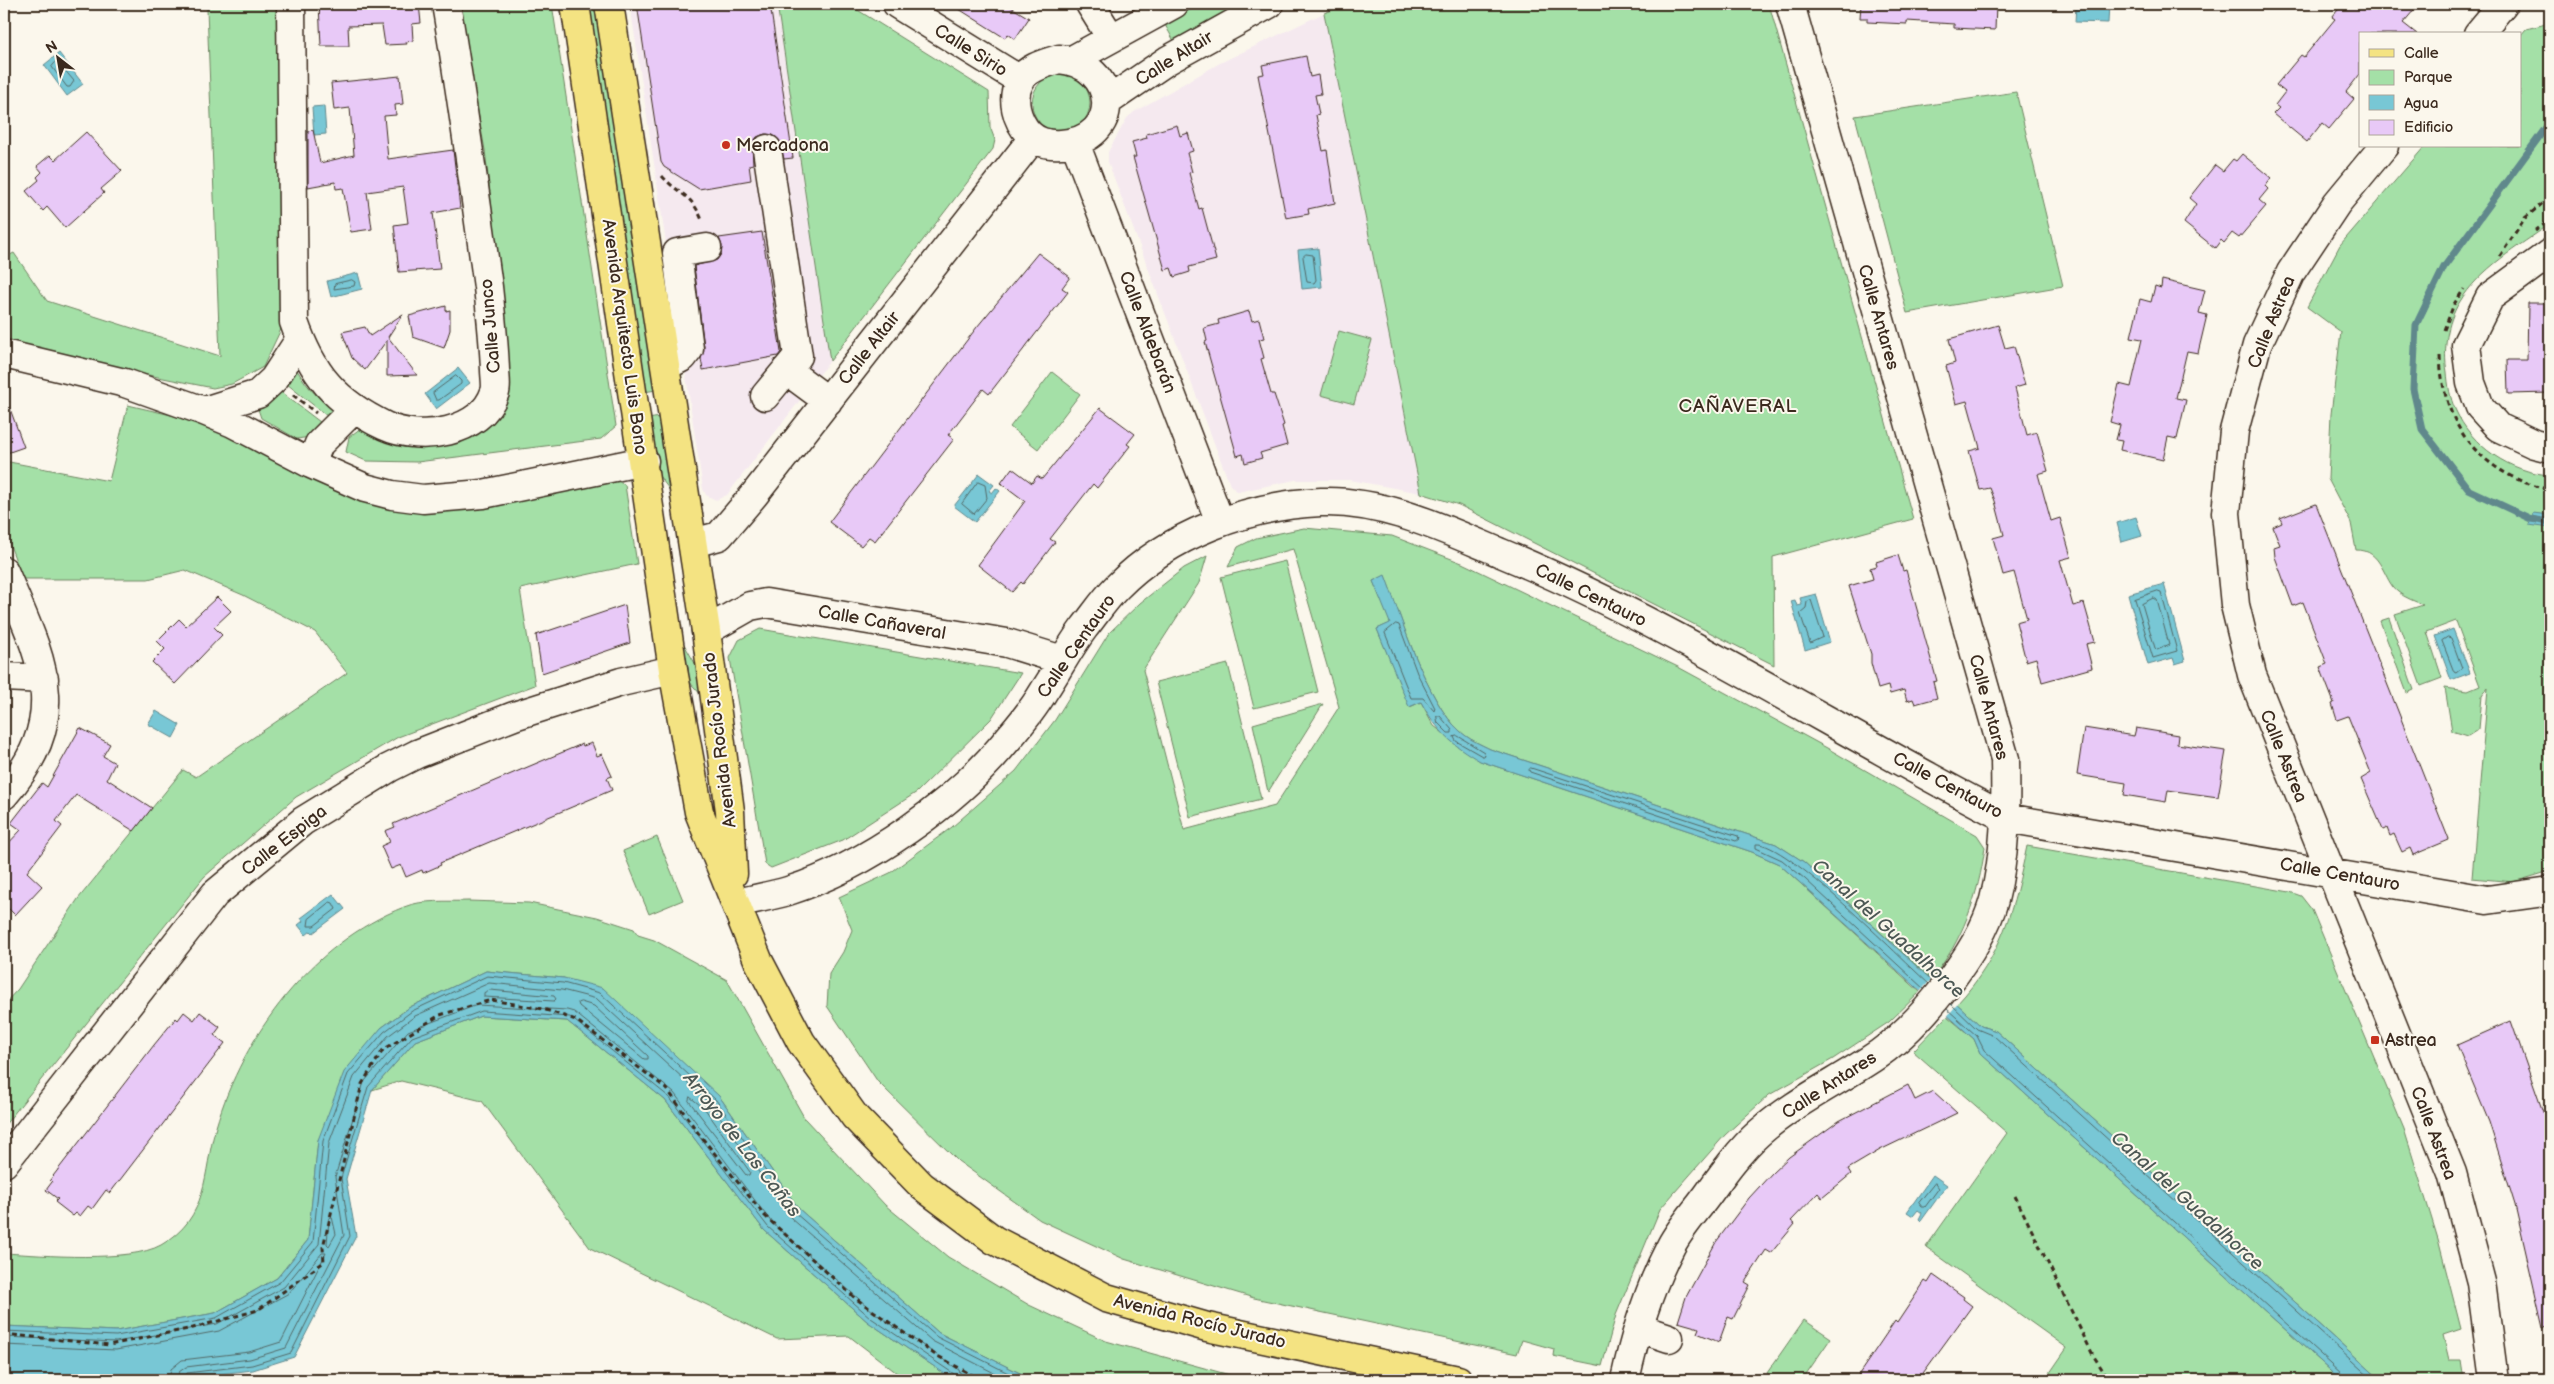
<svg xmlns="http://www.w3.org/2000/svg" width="2554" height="1384" font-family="'Balsamiq Sans',sans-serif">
	<rect width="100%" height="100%" fill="#fbf7ec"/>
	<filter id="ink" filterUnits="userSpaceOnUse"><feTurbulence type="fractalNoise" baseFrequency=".02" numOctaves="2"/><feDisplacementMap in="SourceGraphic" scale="10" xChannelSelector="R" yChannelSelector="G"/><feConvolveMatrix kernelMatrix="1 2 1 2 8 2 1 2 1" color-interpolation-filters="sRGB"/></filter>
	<g filter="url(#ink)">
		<path fill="#f5e9ef" d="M630 4H777L830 361 727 495 716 500 706 495 703 489Z
			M1324 13 1421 493 1350 480H1295L1238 492 1230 485 1108 162V152L1127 118 1134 112 1220 63Z"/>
		<path fill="#a4e0a7" stroke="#708562" d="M202 4H279L283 325 263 367 232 384 213 388 4 346V258L14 253 47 301 220 356 207 9Z
			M458 4H552L616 426 601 439 417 462 366 461 346 452 349 437 361 428 493 416 500 280 485 150Z
			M585 4H598L656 390 644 392Z
			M777 4H848L989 92 990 127 995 140 993 149 830 361Z
			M1202 4H1243L1174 41 1164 23Z
			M1349 4H1769L1913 519 1773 557 1774 665 1459 505 1421 493 1324 13Z
			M2550 23V224C2518 247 2480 268 2459 303 2447 323 2443 349 2447 372 2448 385 2450 398 2455 409 2472 447 2510 472 2550 475V871L2514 882 2472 878 2488 688 2482 696 2479 729 2468 736 2452 731 2445 688 2468 691 2480 686 2456 621 2427 632 2442 678 2421 686 2395 614 2423 605C2415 601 2405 598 2398 592 2383 581 2383 549 2356 550L2351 523 2328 479 2331 414 2341 332 2307 307 2340 245 2425 146H2520V36L2526 29Z
			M1032 103a29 29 0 1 1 58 0a29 29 0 1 1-58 0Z
			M2016 92 2063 286 1907 313 1855 116Z
			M1339 331 1372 340 1354 404 1321 395Z
			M297 370C307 387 321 403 339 410L327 416 287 384Z
			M1052 372 1080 394 1038 449 1010 427Z
			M278 390 320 422 310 437 297 439 261 418 257 406Z
			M128 405 210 424 362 492 598 471 625 485 637 564 520 589 535 685 398 737 296 797 204 877 4 1126V1004L18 989 78 899 183 770 196 777 347 673 315 632 243 595 185 570 148 579H23L4 530V461L109 481Z
			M660 417 672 493 656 472 648 419Z
			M1304 528 1392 536 1462 563 1678 667 1827 748 1977 835 1985 847C1979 894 1962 943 1931 979L1804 862 1776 844 1490 749C1480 744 1468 739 1460 731 1427 703 1401 617 1385 576L1373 581 1391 623 1377 629 1410 707 1421 702 1434 726 1480 761 1752 852 1779 864 1920 992 1889 1022 1833 1059 1769 1095 1725 1135 1660 1209 1616 1315 1602 1366 1553 1356 1554 1349 1522 1340 1517 1354 1254 1298 1124 1259 1040 1220 958 1161 878 1082 827 1006 829 974 843 952 852 930 839 897 890 873 952 827 1016 771 1055 720 1109 633 1140 603 1184 568 1207 556 1199 583 1143 670 1184 830 1275 806 1339 707 1293 549 1228 567 1238 547 1256 538Z
			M1285 561 1318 692 1254 708 1221 577Z
			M2389 618 2414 690 2407 693 2380 621Z
			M760 629 1021 673 991 719 917 792 843 840 771 868 765 864 730 658 739 640Z
			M681 639 700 672 703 697 686 678Z
			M1228 664 1261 799 1190 817 1156 682Z
			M1323 704 1268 792 1253 724Z
			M657 837 683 900 649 914 623 851Z
			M2027 846 2290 892 2301 896 2312 910 2404 1129 2438 1239 2461 1329 2443 1335 2449 1360H2461L2464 1380H2381L1996 1031 1981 1026 1957 1004C2002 956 2014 908 2027 846Z
			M468 901 529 903 597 917 634 929 638 935 654 940 727 980 805 1119 885 1205 948 1257 1029 1305 1106 1341 1248 1380H1034L939 1333 799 1209 719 1096 564 978 486 971 410 1007 381 1028 318 1140 308 1240 277 1278 215 1313 116 1331 4 1326V1253C42 1255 129 1263 161 1245 210 1217 202 1174 216 1127 243 1035 312 943 404 907 423 899 448 902 468 901Z
			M481 1016 567 1021 665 1100 764 1230 868 1322 954 1380H906L849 1336 777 1339 590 1248 482 1101 401 1081 372 1090 415 1041Z
			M1947 1016 1974 1039 1980 1053 2341 1380H2045L2067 1348 1926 1247 2007 1133 1913 1051Z
			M1804 1320 1831 1338 1802 1380H1778L1767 1373Z"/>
		<path fill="#78c7d5" stroke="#60888c" d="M2076 4H2109L2108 23 2075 22Z
			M59 53 83 84 67 96 44 65Z
			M324 106 326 134 314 135 312 107Z
			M1318 248 1322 287 1302 289 1298 250Z
			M358 273 362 289 331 297 327 281Z
			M458 368 470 383 436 409 425 394Z
			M979 474 994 485 989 491 992 493 996 488 1000 491 975 522 954 506Z
			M2533 513 2550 515V528L2529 525Z
			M2136 517 2142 536 2122 542 2117 523Z
			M1385 575C1401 617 1427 703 1460 731 1468 739 1480 744 1490 749L1776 844 1804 862 1981 1026 1996 1031 2381 1380H2341L1980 1053 1974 1039 1779 864 1752 852 1480 761C1451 744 1438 732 1421 702L1409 707 1377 629 1390 623 1373 581Z
			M2164 584 2185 661 2175 664 2173 658 2148 665 2128 594Z
			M1816 594 1830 642 1805 650 1791 601 1795 600 1797 606 1802 605 1800 598Z
			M2453 629 2470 673 2451 680 2435 636Z
			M156 711 180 725 173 738 148 724Z
			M333 894 345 909 313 933 311 931 306 935 298 925 303 921 301 918Z
			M486 971 564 978 603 988 719 1096 799 1209 939 1333 1034 1380H954L868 1322 764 1230 665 1100 567 1021 481 1016 415 1041 372 1090 346 1179 356 1236 294 1357 253 1370 177 1379 4 1380V1326L116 1331 215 1313 277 1278 308 1240 318 1140 344 1072 381 1028 410 1007Z
			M1933 1175 1947 1185 1921 1221 1919 1219 1922 1213 1918 1210 1913 1216 1907 1212Z"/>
		<path fill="#fbf7ec" d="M1933 977 1959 1002 1946 1018 1918 994Z"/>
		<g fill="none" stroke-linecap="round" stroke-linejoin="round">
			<path stroke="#536967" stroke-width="1" d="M57 61 74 81 70 87H67L52 67Z
				M1306 254 1313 255 1316 280 1314 283 1307 282 1303 257Z
				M352 280 355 282 354 286 334 289 335 284Z
				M456 376 461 381V384L439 400H436L433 393Z
				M978 482 985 485 987 498 974 514 962 504Z
				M2158 591 2161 592 2177 651 2153 658 2135 599Z
				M2154 598 2157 600 2169 645 2157 650 2155 648 2142 604Z
				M1811 600 1823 637 1810 643 1800 613 1806 608 1807 602Z
				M1396 624 1399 625 1417 673 1435 708 1434 711 1423 698H1411L1385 633Z
				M2448 637 2451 638 2462 668 2456 673 2454 672 2442 641Z
				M1437 716H1440L1452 730V733H1448L1438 723Z
				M1458 736 1484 752 1485 756H1482L1456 741 1454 737Z
				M1531 768 1738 836 1739 839 1736 841 1530 772 1529 770Z
				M330 902 333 903 336 909 314 926H308L309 919Z
				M1924 989 1805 879 1782 860 1756 848V844C1786 841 1901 959 1929 984
				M490 990 554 996 556 999 554 1001 484 997V993Z
				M581 1002 594 1006 648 1056V1059H644L579 1006 578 1003Z
				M1951 1004 1977 1029 1994 1036 2373 1380
				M1947 1009 1977 1036 1984 1050 2342 1374 2344 1380
				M690 1097 705 1109 750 1172 749 1175H746L689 1101Z
				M1935 1183 1939 1188 1925 1207H1922L1919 1203Z
				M332 1217 336 1234 329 1246 327 1244 329 1219Z
				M4 1331 116 1336 216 1318 280 1282 313 1242 323 1141 348 1074 384 1032 412 1011 487 976 563 983 600 993 716 1100 795 1213 937 1337 1022 1380
				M4 1337 116 1342 217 1324 284 1287 319 1244 329 1143 354 1077 388 1036 415 1016 489 983 562 990 597 999 711 1104 791 1218 932 1341 1008 1380
				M4 1345 116 1350 219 1331 289 1293 322 1253H326L281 1342 249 1352 182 1360 171 1369 169 1380
				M176 1380 179 1372 186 1367 250 1359 286 1348 344 1235 335 1177 364 1082 408 1031 477 1005 567 1010 574 1012 674 1093 772 1223 875 1313 959 1370 963 1380
				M183 1380 187 1373 252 1365 291 1353 350 1236 341 1178 368 1087 412 1037 482 1011 570 1017 669 1097 768 1227 871 1318 954 1374 956 1380"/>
			<path stroke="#60888c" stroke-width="7" d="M2550 122 2444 267 2416 325 2413 389 2422 429 2469 490 2531 519 2550 522"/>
		</g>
		<path fill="#e8c9f7" stroke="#3b2a1e" d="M319 4H419L421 23 412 24 413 41 406 42 407 44 385 45 382 25 348 26 349 46H321Z
			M637 4H770L793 158 784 159 779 140 773 135 765 134 757 137 752 144 753 164 749 165 751 180 699 189 664 167 661 162Z
			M951 4H1006L1029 18 1015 39 1008 34 1005 38Z
			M1861 4H1996L1995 30 1954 28V24L1907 21V24L1867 22V18H1860Z
			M2343 4H2419L2403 23 2417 34H2360V74L2346 92 2354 99 2329 129 2322 123 2307 142 2273 114 2279 108 2275 105 2285 92 2276 85 2301 55 2304 57 2335 19 2332 17Z
			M1306 56 1310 77 1318 75 1321 94 1315 95 1319 114 1316 115 1323 151 1327 150 1335 203 1308 209 1309 214 1286 218 1258 75 1264 74 1262 65Z
			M400 76 403 104 395 105 396 115 384 116 388 159 453 150 460 208 433 213 440 269 399 272 394 225 408 223 403 187 367 192 372 229 351 232 343 188 336 189 335 182 308 187V131L313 130 320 163 354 155 350 108 334 110 331 83Z
			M1177 125 1180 136 1188 133 1193 151 1187 153 1192 172 1189 173 1199 209 1202 208 1216 260 1189 267 1190 272 1174 277 1171 268 1165 270 1133 157H1136L1132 142 1147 138 1146 134Z
			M86 132 122 171 101 189 104 193 65 228 47 207 43 211 26 191 39 180 37 177 42 172 37 166 50 155 55 160Z
			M2242 154 2271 178 2265 186 2268 189 2259 200 2266 206 2239 238 2232 233 2224 243 2221 240 2215 248 2184 223 2196 204 2189 198 2215 165 2223 171 2233 159 2236 161Z
			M762 232 781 352 778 356 703 370 701 359 704 347 694 266 717 260 721 254 722 246 719 238Z
			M1038 253 1070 277 1062 288 1068 292 989 394 983 389 948 435 954 439 875 541 869 537 861 546 829 522 977 327Z
			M2162 280 2205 290 2199 313 2207 315 2198 353 2187 351 2176 398 2186 400 2177 439 2168 437 2163 460 2120 450 2122 441 2116 440 2120 425 2110 422 2119 384 2131 387 2142 339 2131 337 2140 299 2151 302 2155 286 2161 288Z
			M2528 303H2550V393L2508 394 2507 360H2527Z
			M446 306V311L450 310V330L444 348 413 337 409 316Z
			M1249 311 1252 321 1259 319 1264 338 1259 339 1264 358 1261 359 1271 394H1274L1284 425 1282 426 1287 445 1260 453 1262 458 1245 463 1243 454 1237 456 1205 342 1207 341 1204 328 1219 324 1218 320Z
			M403 314 388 337 417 375 387 376V340L365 370 352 358 342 332 365 327 370 336Z
			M1998 325 2005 348 2014 346 2025 385 2015 388 2027 435 2037 432 2048 471 2038 474 2051 521 2060 518 2071 557 2060 560 2073 606 2084 603 2095 642 2086 644 2092 668 2042 682 2036 658 2026 661 2016 622 2027 619 2014 572 2003 575 1993 538 2004 535 1995 501 1990 488 1980 490 1969 451 1980 448 1967 401 1956 404 1946 366 1955 363 1949 339Z
			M6 398 24 447 4 454V399Z
			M1100 408 1135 434 1127 444 1130 446 1097 488 1093 484 1050 539 1055 542 1023 584 1021 582 1012 592 978 565 1025 501 1001 483 1012 468 1032 483 1037 476 1042 479Z
			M2316 504 2449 840 2413 855 2410 848 2402 852 2394 834 2390 836 2387 828 2383 830 2361 779 2371 773 2348 716 2337 720 2332 704 2334 703 2320 667 2327 664 2303 602 2293 606 2275 557 2274 547 2280 545 2273 527 2282 523 2280 518Z
			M1898 555 1903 571 1906 570 1937 681 1933 682 1937 698 1915 704 1913 699 1907 701 1904 690 1890 694 1888 686 1878 689 1871 663V654L1849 586 1873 579 1870 568 1877 566 1876 562Z
			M217 597 231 611 214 627 222 635 175 684 152 662 165 649 157 641 179 619 186 626Z
			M625 605 630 643 542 673 536 635Z
			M80 728 110 744 103 756 115 763 107 779 152 808 134 831 76 795 56 821 62 826 27 872 42 886 15 915 4 904V848L21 830 11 823 42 783 47 787Z
			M2084 728 2134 736 2136 728 2178 735 2177 744 2226 751 2218 797 2168 790 2166 802 2124 795 2126 783 2077 775Z
			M592 743 597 756 602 754 612 776 607 778 612 790 440 863 441 865 423 873 422 870 406 877 401 865 391 869 381 846 390 842 385 831 395 827 393 824 582 744 583 746Z
			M184 1012 194 1020 200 1012 220 1027 214 1035 225 1043 110 1193 106 1190 92 1209 88 1206 80 1216 76 1213 73 1216 55 1202 58 1199 46 1190 52 1182 50 1180 154 1045 176 1018 178 1020Z
			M2511 1021 2550 1132V1326L2543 1327 2515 1205 2489 1122 2457 1045Z
			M1908 1085 1915 1100 1933 1091 1957 1113 1880 1150 1848 1169 1851 1174 1822 1198 1818 1193 1791 1221 1795 1224 1771 1253 1766 1250 1745 1282 1750 1285 1733 1319 1728 1317 1719 1342 1697 1333 1699 1328 1678 1322 1686 1297 1716 1242 1749 1198 1772 1173 1789 1157 1839 1121Z
			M1933 1275 1964 1297 1963 1299 1972 1306 1918 1380H1855L1895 1321 1897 1323 1925 1281 1928 1283Z"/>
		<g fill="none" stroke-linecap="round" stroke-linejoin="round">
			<g stroke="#3b2a1e" stroke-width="31">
				<path id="minor" d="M291 4 294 322C312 374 335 402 385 426 420 442 481 434 495 392 497 386 495 376 495 370 494 342 491 315 488 287 475 192 462 98 446 4
					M897 4 1020 80
					M1090 4 1111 38
					M2478 34 2503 4
					M1059 59C1119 64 1124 140 1061 144 1049 145 1038 143 1029 134 1017 121 1010 99 1020 81 1026 68 1046 63 1059 59Z
					M1072 60 1174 4
					M1108 101 1168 60 1269 4
					M1075 143 1220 522
					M2384 146 2337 203 2291 272 2257 345 2234 431 2226 513 2235 605 2252 675 2452 1173 2481 1282 2494 1380
					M2550 253 2490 297 2466 345 2471 383 2480 407 2498 427 2534 444 2550 448
					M4 354 125 383 204 411 233 423 311 464 365 488 392 495 423 499 483 494 644 461
					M666 366 683 357 689 349 677 253 707 248
					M786 370 828 401
					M765 396 798 356 767 149
					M204 411 258 394 274 379 300 339
					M311 464 319 444 354 409
					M693 543 719 536 754 495 1033 138
					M4 571C40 657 75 714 4 795
					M706 631 750 606 766 603 1007 643 1062 660
					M4 677 44 679
					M737 903C753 899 771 896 788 891 867 866 956 803 1008 739 1021 724 1034 708 1044 691 1058 670 1069 648 1084 628 1095 614 1105 599 1117 587 1169 534 1249 505 1321 502 1384 500 1444 529 1501 553 1677 626 1837 731 2006 818L2487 900 2550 891
					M4 1163 215 894 303 821 389 768 417 754 514 716 621 682 673 670
					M1639 1328 1669 1338
					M1625 1380C1635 1334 1649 1288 1671 1246 1681 1227 1697 1210 1709 1193 1724 1172 1740 1150 1759 1133 1793 1103 1833 1084 1871 1059 1916 1031 1980 952 1994 900 2006 853 2006 807 2005 759L1790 4"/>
			</g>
			<g stroke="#3b2a1e" stroke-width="31">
				<path id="major" d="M575 4 673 670 699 812 758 960 801 1042 855 1117 922 1186 994 1240 1106 1298 1207 1327 1458 1380
					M609 4 706 631 730 811 733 874"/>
			</g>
			<path stroke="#3b2a1e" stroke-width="3" stroke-dasharray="5 4" stroke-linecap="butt" d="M662 176C680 196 691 193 702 220
				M2535 231 2550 220
				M2500 256 2525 218 2550 197
				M2444 330 2454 304 2464 289
				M2440 356C2442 407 2461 448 2507 474 2522 482 2534 487 2550 489
				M293 395 316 413
				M2015 1196 2093 1355 2109 1380
				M4 1334 109 1345 193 1328 258 1310 324 1262 323 1247 362 1084 383 1050 440 1015 491 1000 543 1009 576 1020 667 1089 699 1134 765 1216 855 1298 934 1354 981 1380"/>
			<use href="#minor" stroke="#fbf7ec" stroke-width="28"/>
			<use href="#major" stroke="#f4e382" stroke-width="28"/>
		</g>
	</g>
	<g fill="#c8321e" stroke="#fbf7ec" stroke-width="2">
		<circle cx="726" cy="145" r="5"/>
		<rect x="2370" y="1035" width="10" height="10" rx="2.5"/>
	</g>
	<g text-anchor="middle" stroke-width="4" stroke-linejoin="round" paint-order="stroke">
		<g font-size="18" fill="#3b2a1e" stroke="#fbf7ec">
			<text transform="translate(971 50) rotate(32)" y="6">Calle Sirio</text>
			<text transform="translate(1174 58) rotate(-32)" y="6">Calle Altair</text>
			<text transform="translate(1879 317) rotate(74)" y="6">Calle Antares</text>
			<text transform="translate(2271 322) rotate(-68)" y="6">Calle Astrea</text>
			<text transform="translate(490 326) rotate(-95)" y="6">Calle Junco</text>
			<text transform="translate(1148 332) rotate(69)" y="6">Calle Aldebarán</text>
			<text transform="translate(625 337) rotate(82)" y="6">Avenida Arquitecto Luis Bono</text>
			<text transform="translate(869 348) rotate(-52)" y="6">Calle Altair</text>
			<text transform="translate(1591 595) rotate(26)" y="6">Calle Centauro</text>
			<text transform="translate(882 622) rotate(10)" y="6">Calle Cañaveral</text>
			<text transform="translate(1076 646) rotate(-55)" y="6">Calle Centauro</text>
			<text transform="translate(1989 707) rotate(75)" y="6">Calle Antares</text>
			<text transform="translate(719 740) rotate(-97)" y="6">Avenida Rocío Jurado</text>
			<text transform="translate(2284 756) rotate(68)" y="6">Calle Astrea</text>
			<text transform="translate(1948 785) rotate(28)" y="6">Calle Centauro</text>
			<text transform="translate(284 840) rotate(-38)" y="6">Calle Espiga</text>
			<text transform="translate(2340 874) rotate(10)" y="6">Calle Centauro</text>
			<text transform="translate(1829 1085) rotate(-33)" y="6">Calle Antares</text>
			<text transform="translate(2434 1133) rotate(69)" y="6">Calle Astrea</text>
			<text transform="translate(1200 1321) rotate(14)" y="6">Avenida Rocío Jurado</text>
		</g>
		<g font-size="18" fill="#3b2a1e" stroke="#fbf7ec" text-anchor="start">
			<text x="736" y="151">Mercadona</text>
			<text x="2385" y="1046">Astrea</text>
		</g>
		<g font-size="19" letter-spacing="1" fill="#3b2a1e" stroke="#fbf7ec">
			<text x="1738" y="412">CAÑAVERAL</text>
		</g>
		<g font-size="19" font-style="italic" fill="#4d5955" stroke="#fbf7ec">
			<text transform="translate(1889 928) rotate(42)" y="7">Canal del Guadalhorce</text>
			<text transform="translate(743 1144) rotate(52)" y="7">Arroyo de Las Cañas</text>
			<text transform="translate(2188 1200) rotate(42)" y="7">Canal del Guadalhorce</text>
		</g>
	</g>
	<rect width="2554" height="1384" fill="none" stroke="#fbf7ec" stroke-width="20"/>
	<rect x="10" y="10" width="2534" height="1364" fill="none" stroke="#3b2a1e" stroke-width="2" filter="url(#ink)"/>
	<rect x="2359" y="32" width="162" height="115" fill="#fbf7ec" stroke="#aea59a"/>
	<rect x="2369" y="49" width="25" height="8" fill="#f4e382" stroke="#aea59a"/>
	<text x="2404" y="58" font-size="15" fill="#3b2a1e">Calle</text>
	<rect x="2369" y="70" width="25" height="15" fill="#a4e0a7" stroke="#aea59a"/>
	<text x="2404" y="82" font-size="15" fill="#3b2a1e">Parque</text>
	<rect x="2369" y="95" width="25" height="15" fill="#78c7d5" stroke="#aea59a"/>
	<text x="2404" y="108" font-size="15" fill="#3b2a1e">Agua</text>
	<rect x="2369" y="120" width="25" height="15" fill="#e8c9f7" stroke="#aea59a"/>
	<text x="2404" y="132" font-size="15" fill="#3b2a1e">Edificio</text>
	<g transform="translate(58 58) rotate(329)" stroke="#fbf7ec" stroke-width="4" paint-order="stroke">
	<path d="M0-4L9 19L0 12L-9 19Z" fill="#3b2a1e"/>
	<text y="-8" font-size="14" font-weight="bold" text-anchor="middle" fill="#3b2a1e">N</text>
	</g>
</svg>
